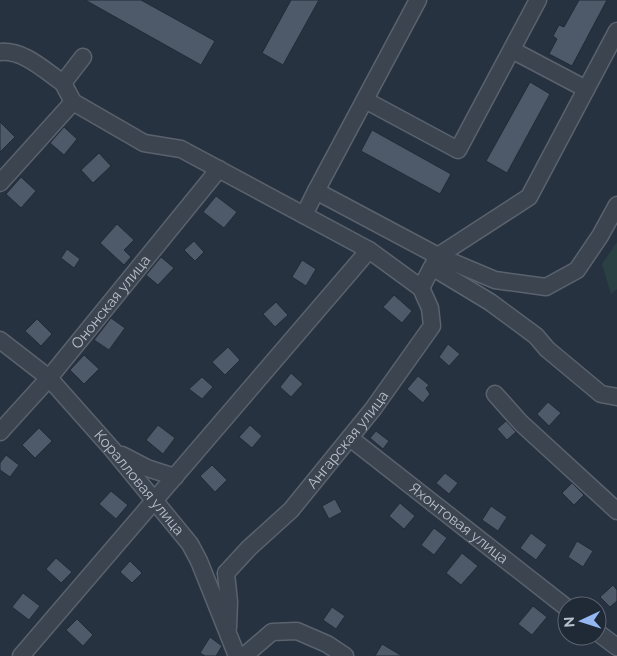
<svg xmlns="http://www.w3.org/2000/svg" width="617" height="656" font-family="Raleway,sans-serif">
	<rect width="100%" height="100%" fill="#273240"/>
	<path fill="#2a4042" d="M617 242V289L611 294 602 264Z"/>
	<path fill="#4e5969" stroke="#222b37" d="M85 0H141L215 41 201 65Z
		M291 0H319L283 65 262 53Z
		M579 0H607L572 66 549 54 557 39 553 36 559 25 564 27Z
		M530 82 550 94 507 173 486 161Z
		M0 122 15 137 0 152Z
		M64 127 77 139 64 155 50 143Z
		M372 130 451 174 440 194 361 151Z
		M99 153 111 166 93 183 81 170Z
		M21 177 36 191 21 208 6 194Z
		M216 196 237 212 224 228 203 212Z
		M117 224 134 240 124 250 131 257 124 265 100 243Z
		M194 241 204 252 195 261 184 250Z
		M67 249 80 259 74 268 61 258Z
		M161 257 174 268 158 285 146 275Z
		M302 260 316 269 306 286 292 277Z
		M394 295 412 311 402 323 383 307Z
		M276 302 288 315 275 327 263 314Z
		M111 318 125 328 109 350 94 340Z
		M37 319 52 334 41 346 25 331Z
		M448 344 460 354 449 366 439 357Z
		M228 347 240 360 225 375 212 362Z
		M84 355 99 369 84 384 70 370Z
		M291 373 303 384 291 397 280 387Z
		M418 376 429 385 426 388 430 394 423 403 407 389Z
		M202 377 213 387 202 399 189 389Z
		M548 402 561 413 549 426 537 414Z
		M506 421 516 432 507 440 497 429Z
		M158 425 175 438 163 454 146 440Z
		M250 425 262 436 252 448 239 437Z
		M39 428 52 441 35 458 22 445Z
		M376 431 389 441 383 449 370 438Z
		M6 455 19 465 10 477 0 470V463Z
		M212 465 227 480 215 492 200 476Z
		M445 473 458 483 449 494 436 483Z
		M572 483 584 495 574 505 562 493Z
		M111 491 128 505 116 519 99 504Z
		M335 499 342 512 329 519 322 506Z
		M400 503 415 516 404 529 389 516Z
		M491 506 507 517 498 531 482 520Z
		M434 528 447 538 434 555 421 545Z
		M531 533 547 545 536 560 520 548Z
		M577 541 593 551 583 567 568 557Z
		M462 553 478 566 461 585 446 573Z
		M56 558 72 572 61 583 46 569Z
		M130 561 142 573 132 583 120 572Z
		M613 585 617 590V601L610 607 600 597Z
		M23 593 40 606 29 620 12 607Z
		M533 606 547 617 532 635 518 624Z
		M332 607 345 616 336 629 323 620Z
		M77 619 93 635 83 646 66 630Z
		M210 637 222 646 216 656H205L200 653Z
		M382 644 402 656H375Z"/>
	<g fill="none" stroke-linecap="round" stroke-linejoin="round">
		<g stroke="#59626d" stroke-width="19">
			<g id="minor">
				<path d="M512 50 586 89"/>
				<path d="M0 52C24 50 44 70 63 83L83 57"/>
				<path d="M63 83 73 102 144 143 181 149 369 250 421 288 432 267 490 302 536 336 547 349 601 394 617 397"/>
				<path d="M365 100 458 150 538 0"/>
				<path d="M0 183 73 102"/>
				<path d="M316 191 418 0"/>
				<path d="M304 215 316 191 438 256 529 197 617 31"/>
				<path d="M434 263 438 256 495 280 546 287 577 270 600 236 617 205"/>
				<path id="s1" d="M0 340 49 378 112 449 190 544 199 561 237 656"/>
				<path d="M495 394 521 423 617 511"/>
				<path id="s2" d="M0 432 49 378 219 169"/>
				<path id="s3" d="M350 438 567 608"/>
				<path d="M122 455 147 468 175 477"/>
				<path id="s4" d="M226 573 249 548 291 510 373 409 432 326 430 308 421 288"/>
				<path d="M226 573 229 602 228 628"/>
				<path d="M597 632 617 647"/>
				<path d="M21 656 369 250"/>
				<path d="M244 656 272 632 297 631 327 644 345 656"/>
			</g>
		</g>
		<use href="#minor" stroke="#3c4450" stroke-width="16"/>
	</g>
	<g text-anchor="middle" stroke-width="4.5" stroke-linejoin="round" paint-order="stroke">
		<g font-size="15" fill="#b8bfca" stroke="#202936">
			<text dy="5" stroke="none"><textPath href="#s2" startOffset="171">Ононская улица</textPath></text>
			<text dy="5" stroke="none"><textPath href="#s4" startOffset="181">Ангарская улица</textPath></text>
			<text dy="5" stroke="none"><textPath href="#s1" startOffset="200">Коралловая улица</textPath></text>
			<text dy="5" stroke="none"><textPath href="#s3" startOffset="138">Яхонтовая улица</textPath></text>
		</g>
	</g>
	<g transform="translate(582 621) rotate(266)"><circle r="24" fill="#202936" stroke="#5d6571"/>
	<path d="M0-4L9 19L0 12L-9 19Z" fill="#95b8f3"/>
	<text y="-8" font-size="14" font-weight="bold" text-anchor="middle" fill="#b8bfca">N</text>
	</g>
</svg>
